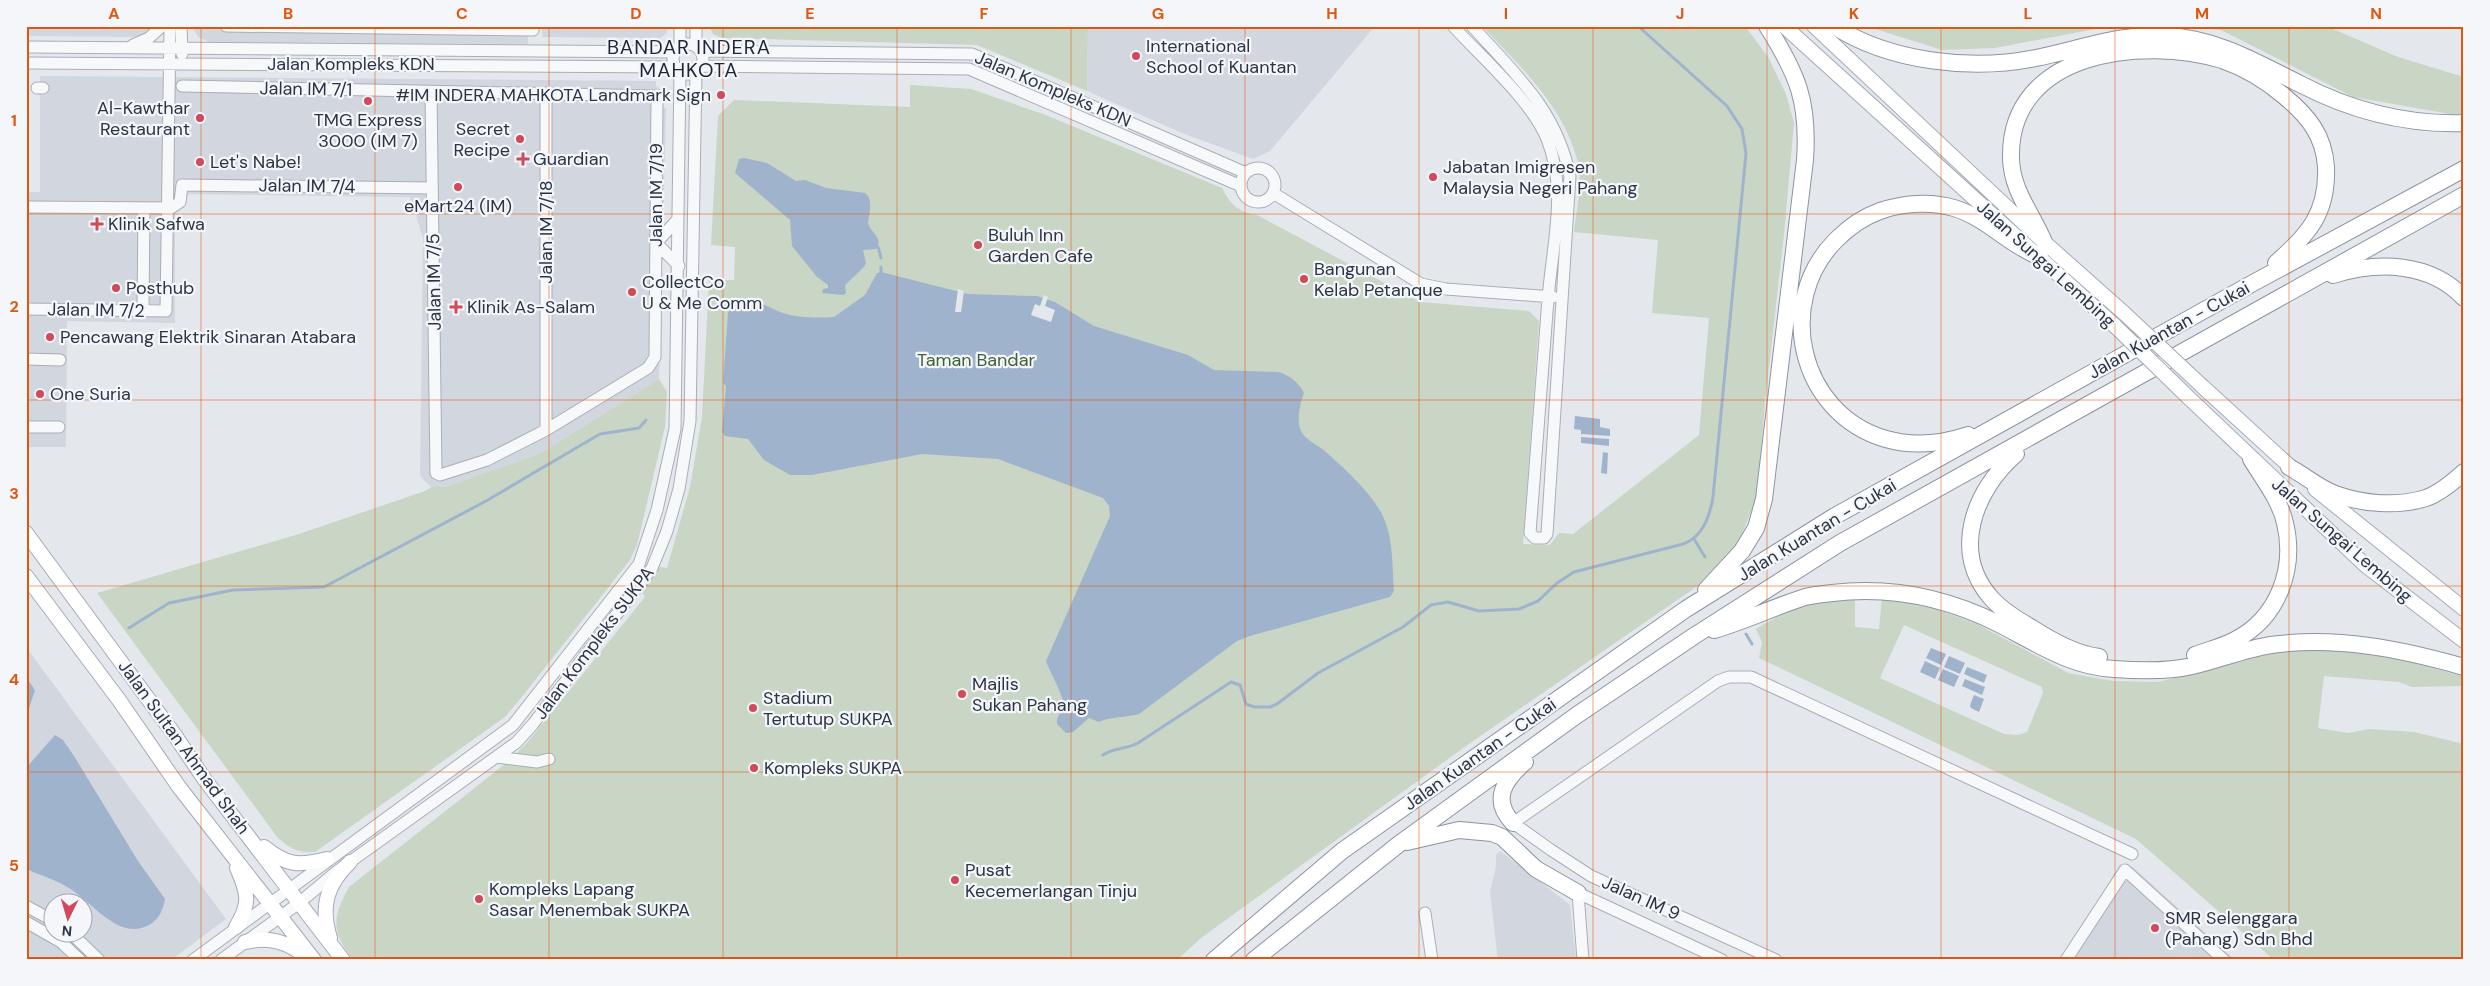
<svg xmlns="http://www.w3.org/2000/svg" width="2490" height="986" font-family="'DM Sans',sans-serif">
	<rect width="100%" height="100%" fill="#e4e7ec"/>
	<path fill="#d2d6de" fill-rule="evenodd" d="M26 26H158L143 37H135L26 36Z
		M192 26H528V44L210 42 198 37Z
		M542 26H668L666 34 660 38 542 37Z
		M1088 26H1375L1270 151 1253 159 1182 133 1087 91Z
		M40 76 656 81V86L660 89 661 108H666L659 379 541 453 445 487H431L420 476 423 238 410 197 189 194 175 212V323L67 321 66 447H26V192H40Z
		M26 647 226 919 171 960H26ZM52 904H82V934H52Z
		M1500 851 1570 905 1576 960H1498L1490 892 1496 867V855Z
		M2120 864 2133 867 2235 960H2063Z"/>
	<path fill="#c9d6c5" fill-rule="evenodd" d="M709 26H1088L1087 91 977 45 721 38 713 34Z
		M1482 26H1745L1768 57 1786 94 1794 123 1784 235 1765 402 1758 495 1738 544 1709 578 1466 746 1201 938 1177 960H353C331 931 332 918 349 887L505 764 526 744 645 597 641 591 660 567 667 568 690 487 702 417 709 280H734L735 247 711 245 718 116 734 100 910 107V85L971 89 1043 114 1222 188C1231 205 1238 212 1257 215L1420 302 1529 311 1539 321 1523 544 1550 545 1559 533 1573 534 1699 435 1709 318 1652 313 1658 240 1574 232C1576 211 1583 184 1578 163 1565 108 1520 66 1482 26Z
		M1866 26H2111L1995 48 1942 50Z
		M2163 26H2326L2398 57 2464 77V113L2456 115 2353 97 2221 30Z
		M659 379 667 392 665 427 637 545 630 560 521 698 505 717 315 852C298 853 291 849 278 838L97 593 299 534 425 491 431 487H445L541 453Z
		M1855 596V627L1879 629 1882 597 1936 609 1977 624 2068 673 2113 681 2158 682 2277 652 2340 649 2394 657 2464 677V686L2412 687 2399 682 2324 676 2318 728 2348 733 2369 729 2414 732 2464 744V960H2274L2136 839 1759 658 1762 642 1756 629C1794 605 1810 602 1855 596ZM1904 625 2042 687 2043 693 2027 732 2018 735 2004 734 1880 678Z"/>
	<path fill="#9fb4cc" d="M744 158 767 163 796 181 805 180 826 188 865 193C874 200 869 213 868 223 871 233 884 238 876 249L863 250 866 263 864 267 845 285 846 293 843 295 822 293 823 289 828 288V285L817 277 792 246 790 220 735 173 739 159Z
		M881 272 968 294 1037 296 1055 302 1094 326 1188 355 1214 370 1278 372C1290 375 1299 383 1304 393 1300 404 1296 420 1301 431 1306 441 1319 445 1327 453 1344 468 1367 489 1379 509 1394 533 1392 564 1394 591L1390 597 1250 636 1237 641 1139 714C1125 718 1112 716 1099 722L1089 718 1073 732 1066 733 1057 724C1056 716 1062 713 1063 706 1065 697 1049 671 1046 661L1110 516 1109 506 1103 498 998 459 922 454 812 475H790L764 460 748 439 725 436 722 432 726 386 723 383 728 313C745 288 763 306 783 313 797 318 819 318 834 317L865 295 877 273Z
		M1575 416 1600 419V427L1610 429V436L1581 434V430L1574 429Z
		M1581 437 1609 439V446L1581 443Z
		M1603 452 1608 453 1607 474 1601 473Z
		M1931 648 1946 654 1941 665 1926 658Z
		M1949 656 1965 663 1960 674 1944 667Z
		M1925 661 1940 668 1935 679 1920 672Z
		M1967 667 1987 675 1984 683 1964 674Z
		M1943 669 1959 676 1954 687 1938 680Z
		M26 677 35 690 26 718Z
		M1965 679 1985 687 1982 695 1962 686Z
		M1974 695 1984 699 1979 712 1971 708 1970 705Z
		M55 735 63 740 74 756 138 861 165 899C163 911 158 921 147 926 118 940 91 901 69 888 56 880 40 875 26 869V768Z"/>
	<path fill="#e4e7ec" d="M958 289 964 291 961 312H955Z
		M1044 295 1048 297 1045 306 1055 310 1051 322 1031 315 1035 304 1040 306Z"/>
	<g fill="none" stroke-linecap="round" stroke-linejoin="round">
		<path stroke="#9fb4cc" stroke-width="3" d="M878 247 881 258
			M881 272V267
			M1694 539 1705 557
			M129 628 169 603 233 590 324 587 486 501 600 434 639 428 646 420
			M1746 634 1752 644
			M1103 755C1113 748 1127 749 1138 743L1231 682 1240 685 1246 704 1254 707H1270L1277 704 1318 673 1403 627 1431 605 1448 602 1479 611 1519 609 1538 601 1557 583 1574 572 1683 544C1703 537 1710 516 1713 497L1746 153 1742 129 1727 106 1638 26"/>
		<g stroke="#a9aeb7" stroke-width="13">
			<path id="minor" d="M181 26 182 54
				M226 26 533 30
				M1453 26C1482 58 1531 100 1547 139 1568 191 1552 246 1548 299 1542 377 1536 455 1530 533L1535 538H1544L1547 534 1570 176C1556 109 1516 75 1472 26
				M673 59a15 15 0 1 1 30 0a15 15 0 1 1-30 0Z
				M133 45 149 38 162 26
				M696 46V26
				M26 47 675 52
				M680 47V26
				M701 51 972 54 1246 173
				M26 63 676 67
				M701 66 969 69 1241 186
				M182 86 657 96 655 357 648 368 546 430 487 460 440 475 436 473 431 92
				M37 88H43
				M546 93V430
				M1241 185a17 17 0 1 1 34 0a17 17 0 1 1-34 0Z
				M1273 193 1421 284 1446 289 1553 297
				M26 207 171 208 180 202 182 185 432 188
				M678 219 656 243 679 266
				M26 309 166 311 170 26
				M143 311 144 208
				M26 359 60 360
				M26 427H59
				M496 757 537 762 549 759
				M26 906 52 920
				M1425 913 1432 960
				M26 922 61 942 80 960
				M72 934 99 960
				M193 960 513 725 639 564 657 510 675 429 680 70
				M221 960 299 903 336 872 517 742 533 724 652 568 667 531 679 489 690 421 696 71
				M1583 960 1578 893 1722 960
				M1776 960 1591 876 1551 850 1513 823 1718 681 1729 677H1751L2132 854
				M2066 960 2125 870 2224 960"/>
		</g>
		<g stroke="#a3abb8" stroke-width="16">
			<path id="major" d="M1784 26 2115 326
				M1814 26 2044 242 2125 314
				M2202 386 2297 473
				M2189 398 2365 565 2464 641
				M2315 489 2464 609
				M26 533 174 734 205 780 343 960
				M26 576 119 700 179 787 314 960
				M264 847C287 866 299 866 327 859
				M236 927C251 903 248 893 237 868
				M330 938C320 906 327 884 350 862
				M245 942C270 936 288 942 308 958"/>
		</g>
		<g stroke="#8b94a3" stroke-width="18">
			<path id="highway" d="M1834 26C1890 62 1971 71 2036 58 2080 49 2121 33 2166 36 2216 38 2256 62 2300 84 2352 111 2406 125 2464 123
				M2044 242C2032 213 2012 191 2011 159 2008 51 2143 36 2222 60 2245 68 2265 80 2284 96 2308 116 2324 135 2326 167 2328 213 2308 235 2276 263
				M2333 275C2378 261 2430 262 2464 298
				M1968 435C1941 444 1914 447 1886 439 1799 414 1774 302 1836 240 1849 227 1863 217 1880 211 1903 203 1931 201 1954 208 1987 218 2009 245 2040 257
				M2016 454C1974 490 1950 553 1992 599 2003 611 2018 620 2032 628 2052 641 2076 654 2099 657
				M2289 467C2304 475 2319 488 2335 494 2363 504 2397 507 2426 498 2440 493 2453 482 2464 472
				M1706 590 1742 551 1756 528 1764 499 1805 160C1809 102 1798 75 1767 26
				M1714 630C1745 621 1774 607 1805 597 1814 595 1824 594 1832 593 1890 586 1947 598 1999 624 2036 643 2071 667 2114 669 2140 671 2167 672 2192 666 2218 660 2245 649 2271 645 2337 636 2401 649 2464 667
				M2195 655C2208 650 2222 647 2235 640 2278 618 2296 569 2285 523 2280 500 2263 479 2251 459
				M1513 823C1491 800 1504 780 1525 762
				M1407 842 1459 830 1492 833 1502 837 1536 869 1578 893
				M1214 960 1342 851 1686 609 1835 516 2253 283 2464 169
				M1254 960 1399 844 1577 715 1694 636 1840 543 2464 195"/>
		</g>
		<use href="#minor" stroke="#f7f8fa" stroke-width="11"/>
		<use href="#major" stroke="#fff" stroke-width="14"/>
		<use href="#highway" stroke="#fff" stroke-width="16"/>
		<g stroke="#a3abb8" stroke-width="16" stroke-linecap="butt">
			<path id="major-bridge" d="M2125 314 2202 386
				M2115 326 2189 398"/>
		</g>
		<use href="#major-bridge" stroke="#fff" stroke-width="14"/>
	</g>
	<path fill="none" stroke="#df570f" stroke-width="1" stroke-opacity="0.55" d="M201 26V960M375 26V960M549 26V960M723 26V960M897 26V960M1071 26V960M1245 26V960M1419 26V960M1593 26V960M1767 26V960M1941 26V960M2115 26V960M2289 26V960M26 214H2464M26 400H2464M26 586H2464M26 772H2464"/>
	<g fill="#d1495b" stroke="#f4f6f9" stroke-width="2">
		<circle cx="1136" cy="56" r="5"/>
		<circle cx="721" cy="95" r="5"/>
		<circle cx="368" cy="101" r="5"/>
		<circle cx="200" cy="118" r="5"/>
		<circle cx="520" cy="139" r="5"/>
		<path d="M520.5 151.5h5v5h5v5h-5v5h-5v-5h-5v-5h5z"/>
		<circle cx="200" cy="162" r="5"/>
		<circle cx="1433" cy="177" r="5"/>
		<circle cx="458" cy="187" r="5"/>
		<path d="M94.5 216.5h5v5h5v5h-5v5h-5v-5h-5v-5h5z"/>
		<circle cx="978" cy="245" r="5"/>
		<circle cx="1304" cy="279" r="5"/>
		<circle cx="116" cy="288" r="5"/>
		<circle cx="632" cy="292" r="5"/>
		<path d="M453.5 299.5h5v5h5v5h-5v5h-5v-5h-5v-5h5z"/>
		<circle cx="50" cy="337" r="5"/>
		<circle cx="40" cy="394" r="5"/>
		<circle cx="962" cy="694" r="5"/>
		<circle cx="753" cy="708" r="5"/>
		<circle cx="754" cy="768" r="5"/>
		<circle cx="955" cy="880" r="5"/>
		<circle cx="479" cy="899" r="5"/>
		<circle cx="2155" cy="928" r="5"/>
	</g>
	<g text-anchor="middle" stroke-width="4.5" stroke-linejoin="round" paint-order="stroke">
		<g font-size="18" fill="#2b3445" stroke="#f4f6f9" text-anchor="start">
			<text x="1146" y="52">International<tspan x="1146" dy="21">School of Kuantan</tspan></text>
			<text x="711" y="101" text-anchor="end">#IM INDERA MAHKOTA Landmark Sign</text>
			<text x="190" y="114" text-anchor="end">Al-Kawthar<tspan x="190" dy="21">Restaurant</tspan></text>
			<text x="368" y="126" text-anchor="middle">TMG Express<tspan x="368" dy="21">3000 (IM 7)</tspan></text>
			<text x="510" y="135" text-anchor="end">Secret<tspan x="510" dy="21">Recipe</tspan></text>
			<text x="533" y="165">Guardian</text>
			<text x="210" y="168">Let's Nabe!</text>
			<text x="1443" y="173">Jabatan Imigresen<tspan x="1443" dy="21">Malaysia Negeri Pahang</tspan></text>
			<text x="458" y="212" text-anchor="middle">eMart24 (IM)</text>
			<text x="108" y="230">Klinik Safwa</text>
			<text x="988" y="241">Buluh Inn<tspan x="988" dy="21">Garden Cafe</tspan></text>
			<text x="1314" y="275">Bangunan<tspan x="1314" dy="21">Kelab Petanque</tspan></text>
			<text x="642" y="288">CollectCo<tspan x="642" dy="21">U &amp; Me Comm</tspan></text>
			<text x="126" y="294">Posthub</text>
			<text x="467" y="313">Klinik As-Salam</text>
			<text x="60" y="343">Pencawang Elektrik Sinaran Atabara</text>
			<text x="50" y="400">One Suria</text>
			<text x="972" y="690">Majlis<tspan x="972" dy="21">Sukan Pahang</tspan></text>
			<text x="763" y="704">Stadium<tspan x="763" dy="21">Tertutup SUKPA</tspan></text>
			<text x="764" y="774">Kompleks SUKPA</text>
			<text x="965" y="876">Pusat<tspan x="965" dy="21">Kecemerlangan Tinju</tspan></text>
			<text x="489" y="895">Kompleks Lapang<tspan x="489" dy="21">Sasar Menembak SUKPA</tspan></text>
			<text x="2165" y="924">SMR Selenggara<tspan x="2165" dy="21">(Pahang) Sdn Bhd</tspan></text>
		</g>
		<g font-size="18" fill="#2b3445" stroke="#f4f6f9">
			<text x="351" y="70">Jalan Kompleks KDN</text>
			<text transform="translate(306 89) rotate(1)" y="6">Jalan IM 7/1</text>
			<text transform="translate(1053 89) rotate(23)" y="6">Jalan Kompleks KDN</text>
			<text transform="translate(307 186) rotate(1)" y="6">Jalan IM 7/4</text>
			<text transform="translate(656 195) rotate(-90)" y="6">Jalan IM 7/19</text>
			<text transform="translate(546 232) rotate(-90)" y="6">Jalan IM 7/18</text>
			<text transform="translate(2046 264) rotate(42)" y="6">Jalan Sungai Lembing</text>
			<text transform="translate(434 282) rotate(-91)" y="6">Jalan IM 7/5</text>
			<text transform="translate(96 310) rotate(1)" y="6">Jalan IM 7/2</text>
			<text transform="translate(2169 330) rotate(-29)" y="6">Jalan Kuantan - Cukai</text>
			<text transform="translate(1817 530) rotate(-31)" y="6">Jalan Kuantan - Cukai</text>
			<text transform="translate(2342 540) rotate(41)" y="6">Jalan Sungai Lembing</text>
			<text transform="translate(594 643) rotate(-53)" y="6">Jalan Kompleks SUKPA</text>
			<text transform="translate(184 747) rotate(54)" y="6">Jalan Sultan Ahmad Shah</text>
			<text transform="translate(1480 754) rotate(-35)" y="6">Jalan Kuantan - Cukai</text>
			<text transform="translate(1641 898) rotate(24)" y="6">Jalan IM 9</text>
		</g>
		<g font-size="18" fill="#3f6138" stroke="#f4f6f9">
			<text x="976" y="366">Taman Bandar</text>
		</g>
		<g font-size="20" letter-spacing="1" fill="#1d2536" stroke="#f4f6f9">
			<text x="689" y="54">BANDAR INDERA<tspan x="689" dy="23">MAHKOTA</tspan></text>
		</g>
	</g>
	<rect width="2490" height="986" fill="none" stroke="#f4f6f9" stroke-width="55"/>
	<g transform="translate(68 918) rotate(185)"><circle r="24" fill="#f4f6f9" stroke="#a4a8b1"/>
	<path d="M0-4L9 19L0 12L-9 19Z" fill="#d1495b"/>
	<text y="-8" font-size="14" font-weight="bold" text-anchor="middle" fill="#2b3445">N</text>
	</g>
	<rect x="28" y="28" width="2434" height="930" fill="none" stroke="#df570f" stroke-width="2"/>
	<g font-size="16" text-anchor="middle" font-weight="bold" fill="#df570f">
		<text x="114" y="19">A</text>
		<text x="288" y="19">B</text>
		<text x="462" y="19">C</text>
		<text x="636" y="19">D</text>
		<text x="810" y="19">E</text>
		<text x="984" y="19">F</text>
		<text x="1158" y="19">G</text>
		<text x="1332" y="19">H</text>
		<text x="1506" y="19">I</text>
		<text x="1680" y="19">J</text>
		<text x="1854" y="19">K</text>
		<text x="2028" y="19">L</text>
		<text x="2202" y="19">M</text>
		<text x="2376" y="19">N</text>
		<text x="14" y="126">1</text>
		<text x="14" y="312">2</text>
		<text x="14" y="499">3</text>
		<text x="14" y="685">4</text>
		<text x="14" y="871">5</text>
	</g>
</svg>
